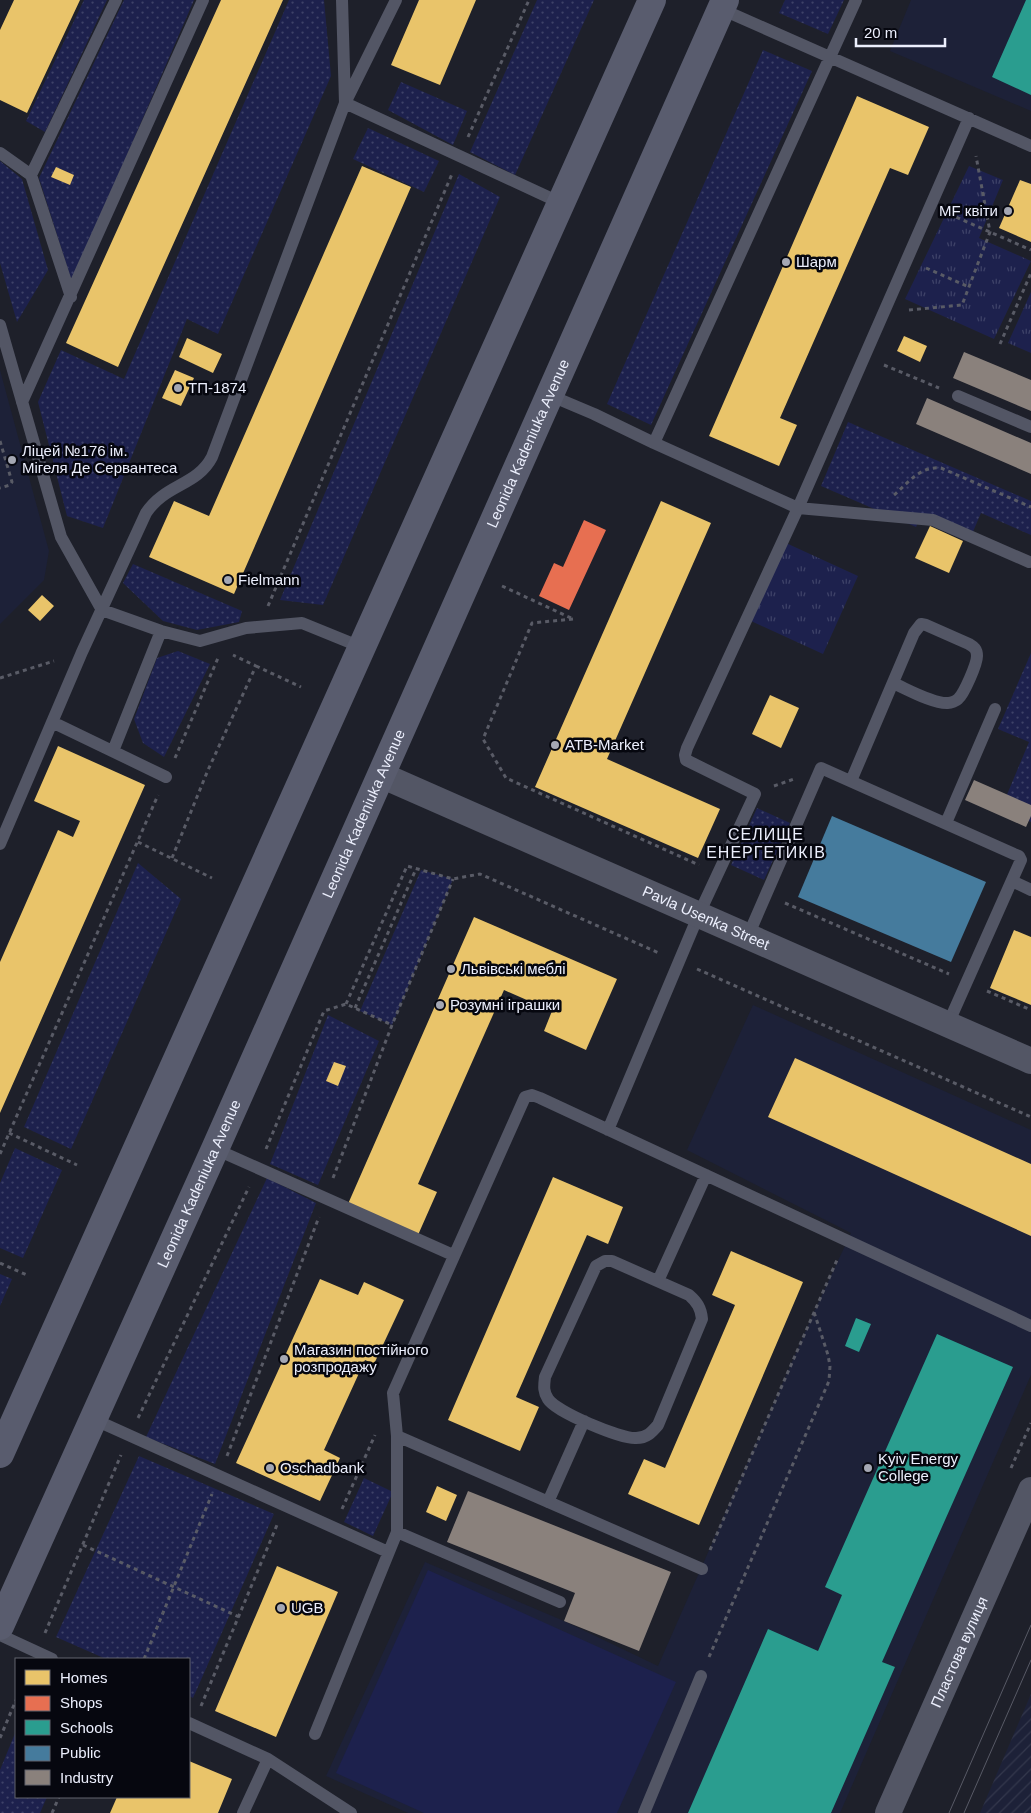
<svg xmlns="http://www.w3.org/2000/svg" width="1031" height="1813" font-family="Arial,sans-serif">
	<defs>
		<pattern id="industrial-furrows" width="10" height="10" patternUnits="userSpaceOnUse" patternTransform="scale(1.25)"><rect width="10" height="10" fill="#1d2138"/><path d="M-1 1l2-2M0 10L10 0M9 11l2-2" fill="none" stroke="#33374c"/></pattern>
		<pattern id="grass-dots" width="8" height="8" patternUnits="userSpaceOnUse" patternTransform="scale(1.25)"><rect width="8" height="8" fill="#1d214d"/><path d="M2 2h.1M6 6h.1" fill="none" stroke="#3e4268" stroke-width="1.8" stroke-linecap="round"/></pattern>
		<pattern id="park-tufts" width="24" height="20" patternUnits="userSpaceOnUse" patternTransform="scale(1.25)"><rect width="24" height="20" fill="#1d214d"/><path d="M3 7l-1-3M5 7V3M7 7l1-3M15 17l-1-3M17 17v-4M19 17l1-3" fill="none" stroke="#3e4268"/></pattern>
	</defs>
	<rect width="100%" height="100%" fill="#1e202a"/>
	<path fill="#1d2138" d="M911 0H1031V111L890 51Z
		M0 370 49 551 44 580 0 624Z
		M753 1005 1031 1130V1375L840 1813H408L326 1776 425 1562 564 1621 658 1666 814 1312 851 1233 687 1150Z"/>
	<path fill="url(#industrial-furrows)" d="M1031 1694V1813H980Z"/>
	<path fill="url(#grass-dots)" d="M84 0H107L45 132 26 121Z
		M124 0H194L72 282 39 178Z
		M289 0H324L331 76 218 334 187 319 103 528 67 516 38 402 61 350 124 379Z
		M537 0H594L515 175 470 152Z
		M785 0H844L828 34 779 13Z
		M763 50 812 71 651 425 607 404Z
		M401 82 467 111 453 145 388 110Z
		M368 128 439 161 424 192 353 159Z
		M0 161 22 179 48 270 17 322 0 263Z
		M459 174 500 197 323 605 280 600Z
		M848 422 1031 501V535L981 513 972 534 922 513 916 527 821 486Z
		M133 564 242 611 239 622 197 630 163 621 123 583Z
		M178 651 210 664 164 757 143 743 134 719 157 658Z
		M1031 653V822L1001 809 1029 742 998 729Z
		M757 808 790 823 764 880 731 865Z
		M138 863 181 899 71 1149 24 1127Z
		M421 870 453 879 392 1025 360 1011Z
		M328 1015 379 1041 318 1185 270 1164Z
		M15 1148 62 1170 23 1258 0 1248V1183Z
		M267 1178 316 1203 215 1464 146 1437Z
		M0 1274 12 1279 0 1306Z
		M139 1456 274 1514 193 1698 189 1696V1659H106L56 1637Z
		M364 1478 393 1492 373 1536 344 1522Z
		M16 1731V1797H47L40 1813H0V1770Z"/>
	<path fill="url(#park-tufts)" d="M969 166 1003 180 979 238 1031 261 994 339 905 299Z
		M1031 292V353L1008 343Z
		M786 543 858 576 823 654 751 621Z"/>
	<path fill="#1d214d" d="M428 1570 676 1682 617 1813H424L336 1773Z"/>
	<path fill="#e9c46a" d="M14 0H80L27 113 0 100V30Z
		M221 0H283L118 367 66 343Z
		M419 0H476L440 85 391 65Z
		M857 96 929 127 908 175 890 168 780 418 797 425 779 466 709 436Z
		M362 166 411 187 234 594 149 557 174 501 209 516Z
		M56 167 74 175 70 185 51 177Z
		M1020 180 1031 184V242L999 228Z
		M904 336 927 346 920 362 897 351Z
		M187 338 222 354 213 373 179 357Z
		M175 370 194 378 181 406 162 398Z
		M661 501 711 523 607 759 720 809 698 858 535 787Z
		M930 526 963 541 949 573 915 558Z
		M42 595 54 606 40 621 28 610Z
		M770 695 799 708 781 748 752 734Z
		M58 746 145 785 0 1113V962L58 830 73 837 80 821 34 801Z
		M474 917 617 979 586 1050 544 1031 552 1011 504 990 418 1184 437 1192 418 1235 348 1204Z
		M1014 930 1031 937V1005L990 988Z
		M795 1058 1031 1164V1236L768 1117Z
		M334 1062 346 1066 338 1086 326 1081Z
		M553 1177 623 1207 608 1244 587 1235 516 1397 539 1407 520 1451 448 1420Z
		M731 1251 803 1282 699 1525 628 1494 644 1459 665 1468 735 1305 712 1295Z
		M320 1279 358 1295 364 1282 404 1300 374 1364 365 1360 324 1450 340 1458 320 1501 236 1463Z
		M437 1486 457 1495 446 1521 426 1512Z
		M277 1566 338 1592 276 1737 215 1711Z
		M189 1761 232 1779 218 1813H110L117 1797H189Z"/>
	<path fill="#e76f51" d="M584 520 606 530 569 610 539 596 554 563 563 567Z"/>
	<path fill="#2a9d8f" d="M1026 0H1031V95L992 77Z
		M856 1318 871 1324 859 1352 845 1346Z
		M937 1334 1013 1367 882 1662 895 1667 831 1813H688L768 1629 818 1651 842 1595 825 1587Z"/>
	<path fill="#457b9d" d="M832 816 986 882 951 962 798 897Z"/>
	<path fill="#8a817c" d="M964 352 1031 380V411L953 378Z
		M927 398 1031 443V474L916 424Z
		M974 780 1031 805V816L1026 827 965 800Z
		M468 1491 671 1572 639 1651 564 1621 575 1593 447 1542Z"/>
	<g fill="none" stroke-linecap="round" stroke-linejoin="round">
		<path stroke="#595b66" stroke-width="3" stroke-dasharray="4 4" stroke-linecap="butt" d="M468 137 529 0
			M949 214 1031 250
			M926 268 969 287
			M909 310 962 305 990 232 976 156
			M1000 344 1031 273
			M884 365 939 388
			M0 441 12 482 10 485 0 488
			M894 495C909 482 920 466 941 468L1031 507
			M502 586 571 618
			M268 606 452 174
			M573 619 532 623 483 739 506 778 699 865
			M256 666 301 687
			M0 678 54 661
			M175 758 218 658
			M774 786 794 779
			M138 842 212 878
			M172 858 208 770 256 666 233 655
			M785 903 949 974
			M697 969 1031 1117
			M987 991 1031 1010
			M346 1004 407 866 453 879 480 874 659 953
			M355 1008 416 869
			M9 1133 77 1165
			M266 1149 324 1011 346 1004 392 1025
			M0 1154 158 795
			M333 1178 392 1025 453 879
			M0 1263 29 1276
			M138 1418 249 1187
			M227 1456 319 1217
			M1011 1468 1031 1423
			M342 1509 375 1435
			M83 1545 239 1617
			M710 1550 837 1260
			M45 1633 121 1455
			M709 1657 829 1381 830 1366 828 1355 814 1312
			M144 1659 212 1494
			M201 1706 277 1525
			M0 1738 16 1700
			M52 1813 59 1797"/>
		<path stroke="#535665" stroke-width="12" d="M342 0 345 103 561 203
			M721 9 1031 146
			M0 153 31 175 71 297
			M31 175 116 0
			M0 325 61 537 102 610 161 631 200 641 246 628 302 623 361 647
			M549 395 594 414 654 443 798 508 933 520 1029 562
			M958 396 1031 427
			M22 402 203 0
			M654 443 856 0
			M52 722 166 777
			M113 751 161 631
			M851 781 914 633 921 624 926 625 969 644C974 647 977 649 977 656 977 664 964 694 958 699 956 701 951 703 948 703 933 704 907 689 893 683
			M946 823 995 709
			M0 844 82 652 146 513C165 484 197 486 212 457L345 103 396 0
			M1012 881 1031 890
			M748 936 821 768 1014 854 1019 856 1021 860 948 1024
			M608 1130 699 914 755 794 686 760 685 755 687 748 798 508 969 118
			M215 1149 453 1255
			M605 1261H612L689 1295C697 1302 701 1308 702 1319L658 1425C652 1432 647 1438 636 1438 621 1439 556 1412 548 1399 543 1391 544 1386 545 1377L596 1266Z
			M658 1281 706 1175
			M93 1419 388 1552
			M397 1436 702 1569
			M548 1502 584 1421
			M397 1532 560 1602
			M0 1635 52 1659
			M189 1723 268 1759 351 1813
			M315 1734 397 1532V1436L393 1393 525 1097 532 1095 540 1098 1031 1326
			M243 1813 268 1759
			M644 1813 701 1676"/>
		<g stroke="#535665" stroke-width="26">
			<path id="s1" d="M381 775 1031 1061"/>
			<path id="s2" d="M888 1813 1031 1490"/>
		</g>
		<g stroke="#595c6e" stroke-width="28">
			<path d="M0 1454 652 0"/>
			<path id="s3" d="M0 1626 215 1149 725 0"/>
		</g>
		<path stroke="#585a66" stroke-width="1" d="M949 1813 1031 1625
			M964 1813 1031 1660"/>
	</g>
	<g fill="#a4a7b3" stroke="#06070f" stroke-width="2">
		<circle cx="1008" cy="211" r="5"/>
		<circle cx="786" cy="262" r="5"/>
		<circle cx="178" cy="388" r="5"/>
		<circle cx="12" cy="460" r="5"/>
		<circle cx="228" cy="580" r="5"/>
		<circle cx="555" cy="745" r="5"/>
		<circle cx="451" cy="969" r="5"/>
		<circle cx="440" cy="1005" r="5"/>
		<circle cx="284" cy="1359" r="5"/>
		<circle cx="270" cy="1468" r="5"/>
		<circle cx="868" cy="1468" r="5"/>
		<circle cx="281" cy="1608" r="5"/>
	</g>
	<g text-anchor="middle" stroke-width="5" stroke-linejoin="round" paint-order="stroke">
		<g font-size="15" fill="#eceffd" stroke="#06070f" text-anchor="start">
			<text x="998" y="216" text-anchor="end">MF квіти</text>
			<text x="796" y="267">Шарм</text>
			<text x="188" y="393">ТП-1874</text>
			<text x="22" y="456">Ліцей №176 ім.<tspan x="22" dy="17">Мігеля Де Сервантеса</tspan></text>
			<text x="238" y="585">Fielmann</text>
			<text x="565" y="750">ATB-Market</text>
			<text x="461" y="974">Львівські меблі</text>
			<text x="450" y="1010">Розумні іграшки</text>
			<text x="294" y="1355">Магазин постійного<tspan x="294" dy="17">розпродажу</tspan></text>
			<text x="878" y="1464">Kyiv Energy<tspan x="878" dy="17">College</tspan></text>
			<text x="280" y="1473">Oschadbank</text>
			<text x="291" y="1613">UGB</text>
		</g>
		<g font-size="15" fill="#eceffd" stroke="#06070f">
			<text dy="5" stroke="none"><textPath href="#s3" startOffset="1295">Leonida Kadeniuka Avenue</textPath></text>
			<text dy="5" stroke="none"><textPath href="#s3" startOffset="890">Leonida Kadeniuka Avenue</textPath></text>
			<text dy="5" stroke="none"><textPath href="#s1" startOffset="355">Pavla Usenka Street</textPath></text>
			<text dy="5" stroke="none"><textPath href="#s3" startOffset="485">Leonida Kadeniuka Avenue</textPath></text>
			<text dy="5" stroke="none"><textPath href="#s2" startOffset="176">Пластова вулиця</textPath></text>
		</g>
		<g font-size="16" letter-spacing="1" fill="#eceffd" stroke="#06070f">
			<text x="766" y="840">СЕЛИЩЕ<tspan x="766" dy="18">ЕНЕРГЕТИКІВ</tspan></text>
		</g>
	</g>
	<rect x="15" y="1658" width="175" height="140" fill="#06070f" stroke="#62646e"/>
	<rect x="25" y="1670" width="25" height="15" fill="#e9c46a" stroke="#62646e"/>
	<text x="60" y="1683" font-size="15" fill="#eceffd">Homes</text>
	<rect x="25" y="1696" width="25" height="15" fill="#e76f51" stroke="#62646e"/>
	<text x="60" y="1708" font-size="15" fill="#eceffd">Shops</text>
	<rect x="25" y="1720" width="25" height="15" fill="#2a9d8f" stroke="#62646e"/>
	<text x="60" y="1733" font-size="15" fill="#eceffd">Schools</text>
	<rect x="25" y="1746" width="25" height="15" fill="#457b9d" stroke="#62646e"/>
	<text x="60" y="1758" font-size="15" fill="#eceffd">Public</text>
	<rect x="25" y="1770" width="25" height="15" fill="#8a817c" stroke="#62646e"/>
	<text x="60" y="1783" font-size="15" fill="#eceffd">Industry</text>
	<path d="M856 38v8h89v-8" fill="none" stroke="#eceffd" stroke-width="2.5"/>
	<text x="864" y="38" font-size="15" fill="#eceffd" stroke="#06070f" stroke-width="4" paint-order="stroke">20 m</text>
</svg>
